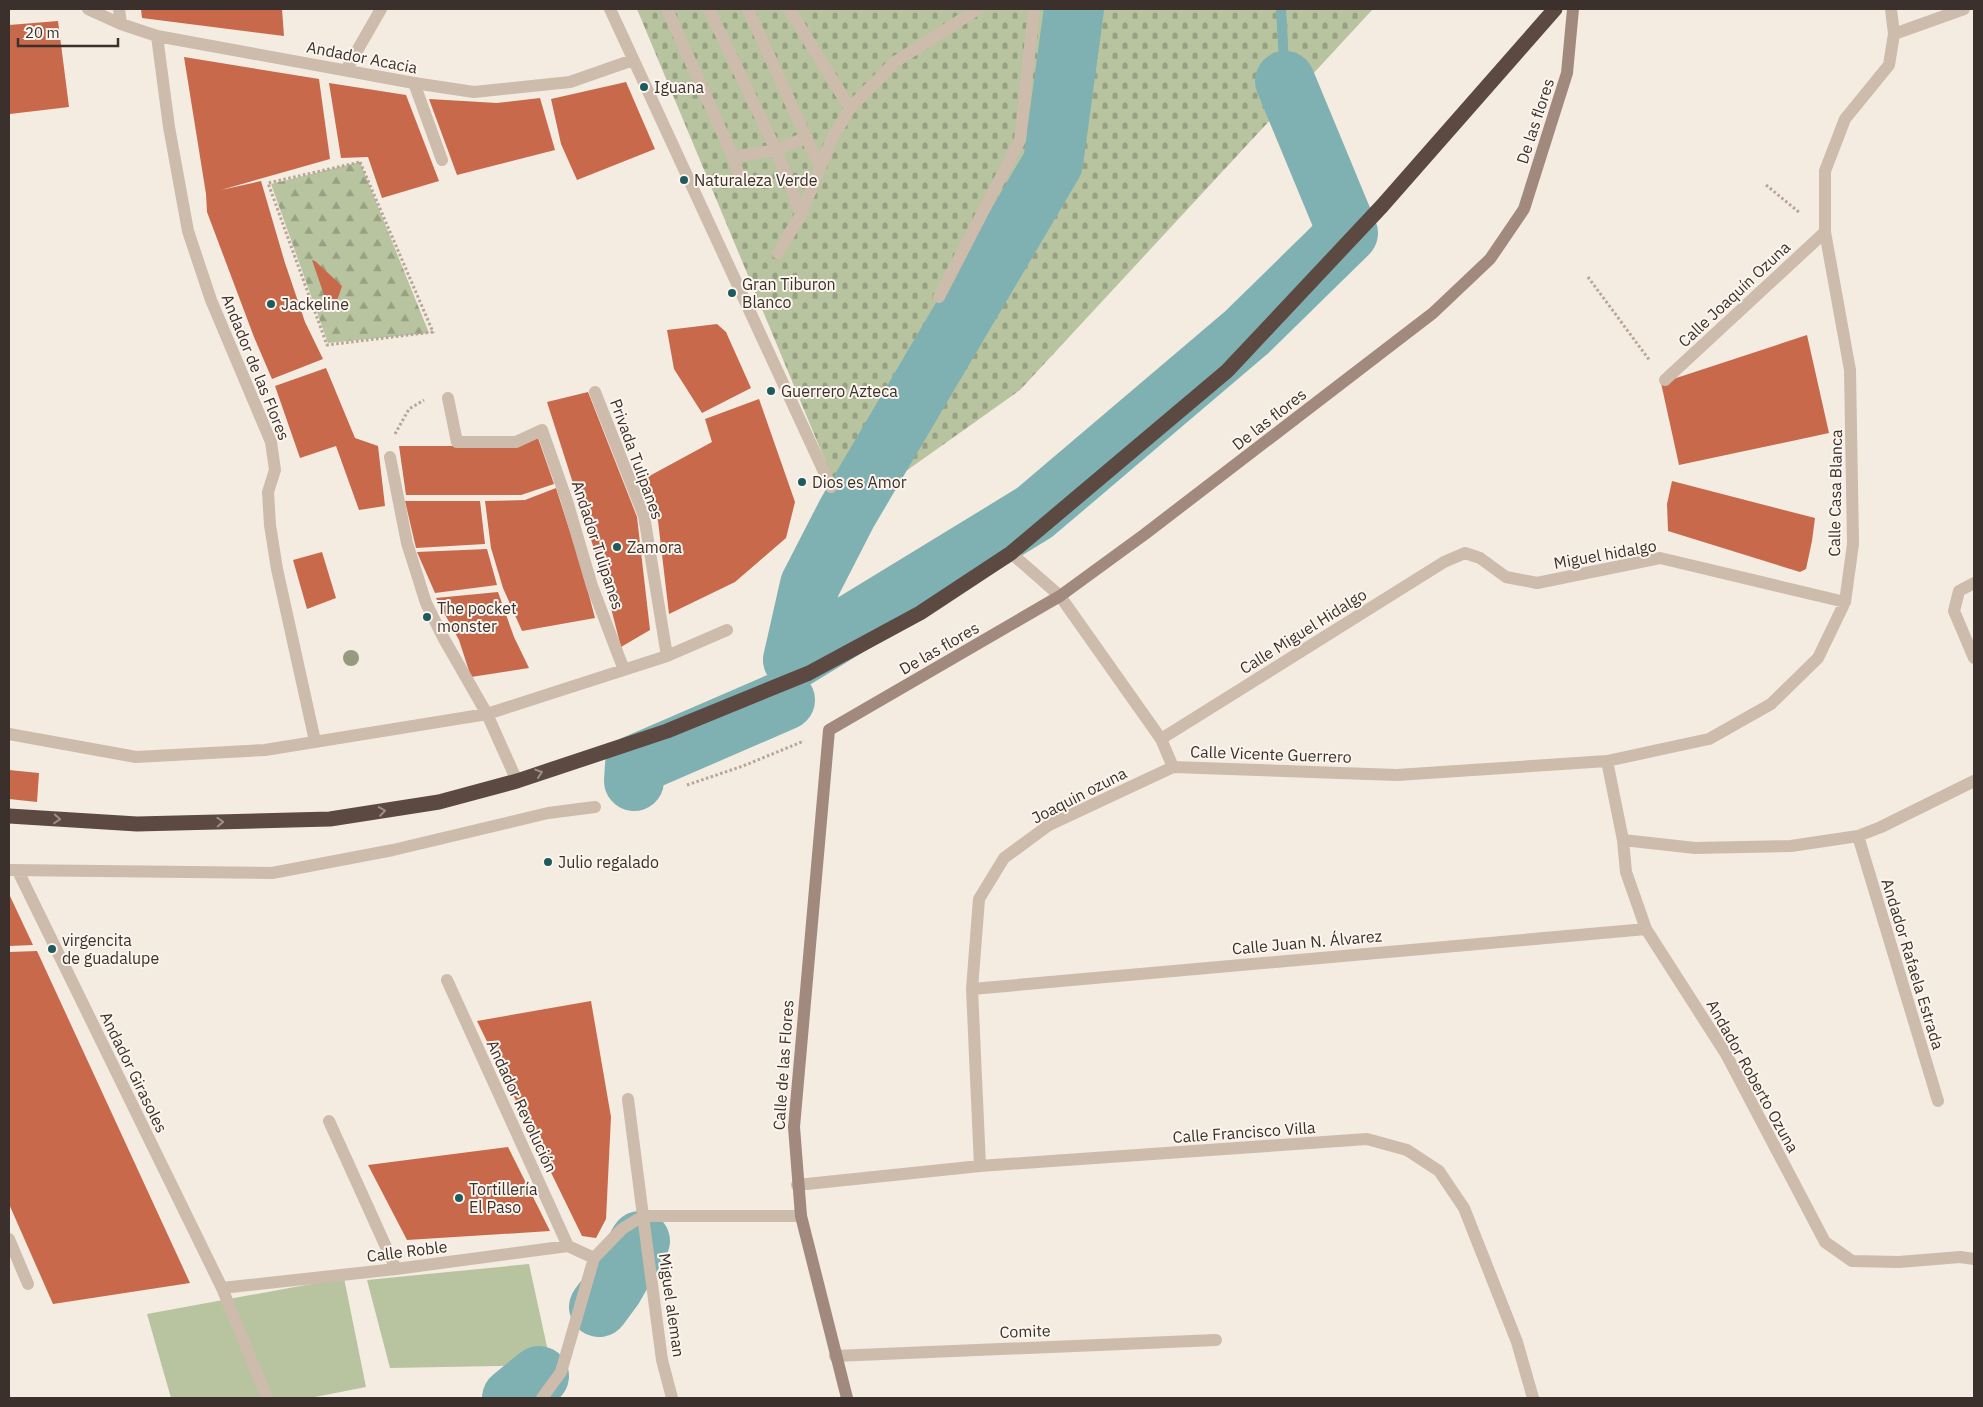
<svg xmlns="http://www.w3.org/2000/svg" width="1983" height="1407" font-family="'IBM Plex Sans',sans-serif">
	<defs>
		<pattern id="forest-firs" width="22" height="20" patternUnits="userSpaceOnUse" patternTransform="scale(1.25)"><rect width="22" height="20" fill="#b8c4a0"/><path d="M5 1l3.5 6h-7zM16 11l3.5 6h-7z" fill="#97a083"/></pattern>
		<pattern id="cemetery-stones" width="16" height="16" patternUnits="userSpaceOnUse" patternTransform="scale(1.25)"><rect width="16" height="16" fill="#b8c4a0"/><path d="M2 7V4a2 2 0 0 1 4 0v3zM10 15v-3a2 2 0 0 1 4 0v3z" fill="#97a083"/></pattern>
	</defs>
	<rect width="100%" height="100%" fill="#f4ebe1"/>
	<path fill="url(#forest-firs)" d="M360 162 429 333 328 343 271 184Z"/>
	<path fill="url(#cemetery-stones)" d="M637 9H1373L1020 390 847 513Z"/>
	<path fill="#b8c4a0" d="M529 1264 551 1365 390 1368 367 1280Z
		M344 1278 366 1387 310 1398H171L147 1314Z"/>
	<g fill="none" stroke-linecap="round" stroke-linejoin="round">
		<path stroke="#7fb0b2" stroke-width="10" d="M1281 9 1285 81"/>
		<path stroke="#7fb0b2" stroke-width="60" d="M793 660 1034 513 1247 332 1348 233 1285 81
			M793 660 810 585 847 513 1053 163 1074 9
			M634 781 635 765 785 700
			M599 1307 613 1288 640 1241
			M512 1398 539 1376"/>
	</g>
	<path fill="#c8694b" d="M141 9H282L284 36 142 18Z
		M58 21 69 107 10 114 9 25Z
		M184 57 319 79 330 159 221 190 261 181 285 263 305 322 323 359 272 379 254 337 207 212 206 194Z
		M626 82 655 149 577 180 561 144 551 99Z
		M329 83 406 95 439 181 382 198 368 157 341 158Z
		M540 98 555 150 457 175 429 99 497 103Z
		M312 260 315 261 342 286 338 298 330 312Z
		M717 324 726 332 751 388 702 413 674 369 667 330Z
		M1807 335 1829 433 1679 465 1661 383Z
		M326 368 355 438 378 446 385 506 359 510 336 446 300 458 275 386Z
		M588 392 637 517 650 630 621 647 603 577 547 402Z
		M759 399 795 502 786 538 735 582 669 614 658 521 642 480 712 442 705 419Z
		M538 438 554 484 521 495H406L399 446H456Z
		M1672 481 1815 518 1812 541 1806 569 1800 572 1668 531 1667 504Z
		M556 488 582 569 595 618 522 631 503 588 491 548 485 501 525 500Z
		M405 501H480L485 544 416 548Z
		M487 549 497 585 435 593 417 552Z
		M322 552 336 598 307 609 293 560Z
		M498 592 514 637 529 668 471 677 459 640 436 598Z
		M9 770 39 773 37 802 9 799Z
		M9 894 33 945 9 946Z
		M37 951 190 1283 53 1304 9 1204V952Z
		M591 1001 611 1117 606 1219 596 1238 582 1236 477 1021Z
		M508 1147 550 1231 407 1240 368 1165Z"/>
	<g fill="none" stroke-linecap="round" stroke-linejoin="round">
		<path stroke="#b9a596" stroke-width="3" stroke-dasharray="2.5 2.5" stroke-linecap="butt" d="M360 162 433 332 327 345 268 183Z
			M1766 185 1800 213
			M1588 277 1650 361
			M395 434 409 409 424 400
			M687 785 743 766 804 741"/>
		<path stroke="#cdbbac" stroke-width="12" d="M667 9 733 157 740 179
			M709 9 776 150 801 214
			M748 9 820 168
			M789 9 850 108
			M346 70 381 9
			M414 83 442 160
			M733 157 776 150 807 137
			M778 253 801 214 832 139 850 108 895 62 978 9
			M939 297 1020 140 1034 9"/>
		<path stroke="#cdbbac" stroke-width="12" d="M88 9 121 24 157 36 414 83 474 92 570 82 633 60
			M119 9 121 24
			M610 9 831 487
			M1894 34 1964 9
			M157 36 169 127 188 231 211 300 271 442 275 470 268 492 270 525 277 569 315 741
			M1665 380 1825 232
			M595 392 644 516 667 656
			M448 398 457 442H516L542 430 567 501 592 586 624 670
			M390 457 407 543 426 603 444 639 487 714 517 781
			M1011 553 1060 596 1161 739 1173 767
			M1974 583 1959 591 1954 611 1974 658
			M9 734 136 757 265 750 487 714 667 656 727 630
			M1161 739 1444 562 1465 553 1480 558 1506 577 1537 583 1660 558 1845 602
			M1607 761 1623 840 1626 872 1646 929 1726 1054 1825 1242 1852 1261 1899 1262 1960 1257 1974 1259
			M1858 836 1938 1101
			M1623 840 1695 848 1791 846 1858 836 1881 827 1974 781
			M9 870 272 873 393 850 548 813 595 807
			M18 871 222 1288 267 1398
			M447 980 568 1246
			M972 989 1646 929
			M329 1121 396 1269
			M980 1166 972 989 979 899 1004 858 1049 825 1173 767 1397 775 1607 761 1667 748 1709 739 1771 704 1818 658 1845 602 1853 544 1850 370 1825 232V171L1845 119 1889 65 1894 34 1891 9
			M797 1185 980 1166 1367 1139 1407 1150 1439 1171 1464 1208 1517 1342 1533 1398
			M9 1239 28 1284
			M222 1288 396 1269 568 1246 594 1258
			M835 1356 1216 1340
			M542 1398 561 1372 594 1258 622 1229 643 1216 628 1099
			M672 1398 662 1360 643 1216H801"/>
		<path stroke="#a18a7d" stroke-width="12" d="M847 1398 801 1216 794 1127 829 730 1060 596 1145 534 1433 313 1490 259 1524 209 1567 73 1573 9"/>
		<path stroke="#5c4a42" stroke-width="15" d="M9 816 137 824 330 819 439 802 517 781 667 731 809 673 920 613 1011 553 1227 371 1382 206 1555 9"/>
	</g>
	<circle fill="#969b7f" cx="351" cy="658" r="8"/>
	<defs><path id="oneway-chevron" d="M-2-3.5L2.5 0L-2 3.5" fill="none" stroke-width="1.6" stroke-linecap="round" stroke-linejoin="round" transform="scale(1.25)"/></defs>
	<g stroke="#9c8e87">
		<use href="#oneway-chevron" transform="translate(539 773) rotate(-18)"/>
		<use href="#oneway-chevron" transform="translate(382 811) rotate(-9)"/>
		<use href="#oneway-chevron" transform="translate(57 819) rotate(4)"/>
		<use href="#oneway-chevron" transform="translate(220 822) rotate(-2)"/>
	</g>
	<g fill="#1f5a5e" stroke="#fbf5ee" stroke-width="2">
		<circle cx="644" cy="87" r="5"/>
		<circle cx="684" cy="180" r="5"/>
		<circle cx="732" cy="293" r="5"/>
		<circle cx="271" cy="304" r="5"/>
		<circle cx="771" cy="391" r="5"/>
		<circle cx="802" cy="482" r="5"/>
		<circle cx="617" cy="547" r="5"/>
		<circle cx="427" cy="617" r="5"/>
		<circle cx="548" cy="862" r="5"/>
		<circle cx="52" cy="949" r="5"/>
		<circle cx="459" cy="1198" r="5"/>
	</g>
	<g text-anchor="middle" stroke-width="4" stroke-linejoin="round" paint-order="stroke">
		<g font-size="16" fill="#3b302b" stroke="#fbf5ee">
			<text transform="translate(362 57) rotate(11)" y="6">Andador Acacia</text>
			<text transform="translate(1535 121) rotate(-72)" y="6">De las flores</text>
			<text transform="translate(1734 294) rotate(-43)" y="6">Calle Joaquín Ozuna</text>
			<text transform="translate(256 367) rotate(68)" y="6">Andador de las Flores</text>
			<text transform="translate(1269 419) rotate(-38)" y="6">De las flores</text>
			<text transform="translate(637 459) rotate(70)" y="6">Privada Tulipanes</text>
			<text transform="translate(1835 493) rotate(-89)" y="6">Calle Casa Blanca</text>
			<text transform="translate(598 545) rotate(72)" y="6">Andador Tulipanes</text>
			<text transform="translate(1605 554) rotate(-10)" y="6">Miguel hidalgo</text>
			<text transform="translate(1303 631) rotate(-32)" y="6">Calle Miguel Hidalgo</text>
			<text transform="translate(939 648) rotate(-30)" y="6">De las flores</text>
			<text transform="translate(1271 754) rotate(2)" y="6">Calle Vicente Guerrero</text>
			<text transform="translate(1079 795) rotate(-27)" y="6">Joaquin ozuna</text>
			<text transform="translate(1307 942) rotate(-5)" y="6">Calle Juan N. Álvarez</text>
			<text transform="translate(1913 964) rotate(73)" y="6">Andador Rafaela Estrada</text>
			<text transform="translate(783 1065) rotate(-86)" y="6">Calle de las Flores</text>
			<text transform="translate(134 1072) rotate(64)" y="6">Andador Girasoles</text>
			<text transform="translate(1753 1076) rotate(61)" y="6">Andador Roberto Ozuna</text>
			<text transform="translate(522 1106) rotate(65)" y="6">Andador Revolución</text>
			<text transform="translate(1244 1132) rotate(-4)" y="6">Calle Francisco Villa</text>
			<text transform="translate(407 1251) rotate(-7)" y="6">Calle Roble</text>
			<text transform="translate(672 1305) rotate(82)" y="6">Miguel aleman</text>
			<text transform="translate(1025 1331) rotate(-2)" y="6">Comite</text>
		</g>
		<g font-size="16" fill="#3b302b" stroke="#fbf5ee" text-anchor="start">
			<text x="654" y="93">Iguana</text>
			<text x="694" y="186">Naturaleza Verde</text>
			<text x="742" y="290">Gran Tiburon<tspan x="742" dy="18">Blanco</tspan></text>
			<text x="281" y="310">Jackeline</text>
			<text x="781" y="397">Guerrero Azteca</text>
			<text x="812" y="488">Dios es Amor</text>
			<text x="627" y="553">Zamora</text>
			<text x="437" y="614">The pocket<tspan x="437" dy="18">monster</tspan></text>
			<text x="558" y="868">Julio regalado</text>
			<text x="62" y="946">virgencita<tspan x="62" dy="18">de guadalupe</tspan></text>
			<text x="469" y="1195">Tortillería<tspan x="469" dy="18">El Paso</tspan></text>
		</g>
	</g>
	<rect width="1983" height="1407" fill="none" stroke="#3b302b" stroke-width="20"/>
	<path d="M18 38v8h100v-8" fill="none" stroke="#3b302b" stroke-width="2.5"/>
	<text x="25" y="38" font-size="15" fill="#3b302b" stroke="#fbf5ee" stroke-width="4" paint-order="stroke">20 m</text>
</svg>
